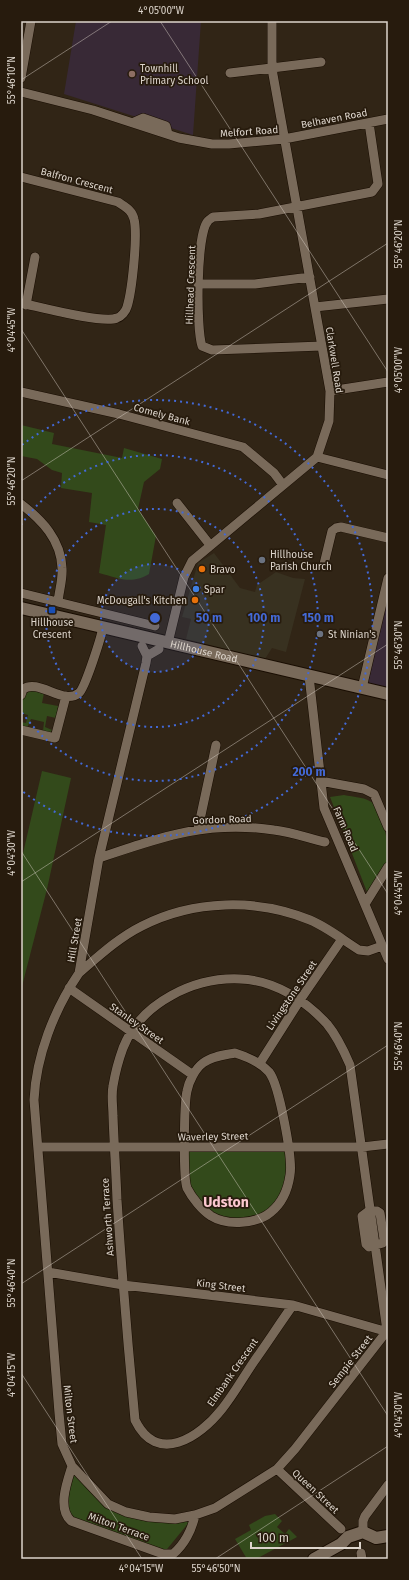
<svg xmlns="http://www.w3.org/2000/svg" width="409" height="1580" font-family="'Fira Sans',sans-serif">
	<rect width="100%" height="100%" fill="#312516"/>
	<path fill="#383120" d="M214 553 240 588 255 592 257 585 276 572 293 578 305 579 286 652 272 648 265 659 186 639 191 619 182 617 198 563Z"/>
	<path fill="#382936" d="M76 21H201L193 135 64 94Z
		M388 593V689L368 684Z"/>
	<path fill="#334a1b" d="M21 425 54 433 52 444 122 458 124 448 162 459 160 469 144 482 138 509 156 536 149 574C131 585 118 578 99 573L106 525 89 522 92 493 61 488 62 473 52 470 37 459 21 456Z
		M33 690 44 693 42 703 58 706 56 718 47 716 45 727 52 730 50 733 43 731 44 722 31 719 27 728 21 726V722L26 723 28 715 21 713C21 703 22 693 33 690Z
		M42 771 71 778 47 889 21 990V862Z
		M344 795C353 797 367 797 374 804 383 814 390 848 388 861 386 869 373 885 367 892L330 797Z
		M288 1146 284 1197 256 1220 211 1216 187 1187 185 1147Z
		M72 1466 108 1504 149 1517 195 1515 163 1554 71 1521 64 1511Z
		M275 1514 282 1521 277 1527 285 1534 289 1529 297 1537 256 1559H247L235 1539 251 1530 249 1525 265 1516Z"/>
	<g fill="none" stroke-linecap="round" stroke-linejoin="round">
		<g stroke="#190d02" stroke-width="10">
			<path id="street" d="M230 73 321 62
				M21 78 31 21
				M21 92 93 110 179 138 212 144H229L284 139 388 119
				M134 122 143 118 166 126 168 134
				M21 177 118 202C125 207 132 210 134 219 138 235 132 291 127 307 126 311 121 317 117 318 102 324 40 307 21 303
				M199 284H255L310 277
				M26 305 35 257
				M315 307 388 299
				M322 346 212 350 202 346C196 329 196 233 208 221 209 219 211 219 213 217L259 214 372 192 378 184 369 123
				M330 391 388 382
				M21 392 119 414 243 447 274 473 283 485
				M317 457 388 475
				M177 503 210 545
				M21 504C42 520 61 540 62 568 63 579 59 591 58 602
				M324 564 332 531 336 528 341 527 388 538
				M21 593 155 626
				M168 643 184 577 192 561 317 457 329 421 330 391 272 69V21
				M142 646 147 656 146 663 99 858 79 973C54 1010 36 1056 34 1100L59 1413 62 1444 72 1466 108 1504 126 1512 149 1517 175 1519 195 1515 215 1508 277 1469 295 1449 387 1331 350 1065C344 1051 337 1036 327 1024 305 1000 274 980 240 979 195 977 141 1002 123 1048 119 1059 115 1074 113 1086 111 1096 113 1107 113 1116 114 1144 116 1172 117 1200 122 1274 128 1347 135 1420 157 1466 200 1437 222 1409 234 1394 244 1376 255 1360 268 1342 280 1323 293 1305
				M147 656 159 649
				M309 676 324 808 388 959
				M362 688 388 578
				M21 695 23 689C39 678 63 706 79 693 85 688 101 638 103 627
				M21 730 55 738 66 696
				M320 781 364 789 374 794 388 827
				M198 829 216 745
				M99 858C161 837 207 820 274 830 291 832 308 838 325 842
				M365 904 388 867
				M79 973C99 956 118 938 142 926 193 900 257 898 310 920 327 927 343 940 359 950L368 951 382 946
				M69 988 193 1075
				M235 1053C248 1057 260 1062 269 1072 279 1084 293 1159 290 1175 288 1189 282 1203 271 1212 257 1224 227 1226 211 1216 202 1210 192 1198 187 1188 183 1178 184 1104 187 1091 189 1081 195 1069 203 1063 212 1056 225 1055 235 1053Z
				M260 1063 300 1000 342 939
				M38 1147H362L388 1144
				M370 1210 377 1211 380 1213 384 1239 383 1243 369 1247 366 1244 362 1216Z
				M48 1272 123 1285 293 1305 388 1332
				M72 1466C67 1482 57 1508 71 1521L163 1554H173C184 1545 192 1530 195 1515
				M277 1469 341 1529
				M363 1532V1521L365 1516 388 1485
				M361 1553 362 1559"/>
		</g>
		<g stroke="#190d02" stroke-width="14">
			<g id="secondary">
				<path id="s1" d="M21 608 388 694"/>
				<path d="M314 1559 341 1544 348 1537 363 1532 376 1538 388 1536"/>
			</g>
		</g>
		<use href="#street" stroke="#796a5a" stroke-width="9"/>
		<use href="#secondary" stroke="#796a5a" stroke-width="12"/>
	</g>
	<path fill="none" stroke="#ddd5cc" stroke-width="1" stroke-opacity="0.45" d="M160 21 388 372M21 80 112 21M21 329 388 894M21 481 388 243M21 851 388 1416M21 882 388 644M21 1284 388 1045M21 1373 142 1559M215 1559 388 1446"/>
	<circle cx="155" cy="618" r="54" fill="#4369d6" fill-opacity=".12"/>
	<g fill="none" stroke="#4369d6" stroke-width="2" stroke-dasharray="2 4">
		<circle cx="155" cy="618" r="54"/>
		<circle cx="155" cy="618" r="109"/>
		<path d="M21 525A163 163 0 1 1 21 711"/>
		<path d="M22 445A218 218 0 1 1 22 791"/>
	</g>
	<circle fill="#8d6e63" stroke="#271b0d" stroke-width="1.5" cx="132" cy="74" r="4"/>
	<g fill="#6b7280" stroke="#271b0d" stroke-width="1.5">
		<circle cx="262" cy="560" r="4"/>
		<circle cx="320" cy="634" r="4"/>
	</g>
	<g fill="#e8710a" stroke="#271b0d" stroke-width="1.5">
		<circle cx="202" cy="569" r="4"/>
		<circle cx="195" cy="600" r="4"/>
	</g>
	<circle fill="#3f7fe0" stroke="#271b0d" stroke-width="1.5" cx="196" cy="589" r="4"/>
	<rect fill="#1a4fb4" stroke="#271b0d" stroke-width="1.5" x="48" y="606" width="8" height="8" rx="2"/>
	<g text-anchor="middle" stroke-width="3.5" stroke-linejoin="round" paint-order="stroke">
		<g font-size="10" fill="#ddd5cc" stroke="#271b0d" text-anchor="start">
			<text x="140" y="72">Townhill<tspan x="140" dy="12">Primary School</tspan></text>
			<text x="270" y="558">Hillhouse<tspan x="270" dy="12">Parish Church</tspan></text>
			<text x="210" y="573">Bravo</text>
			<text x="204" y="593">Spar</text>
			<text x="187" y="604" text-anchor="end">McDougall's Kitchen</text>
			<text x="52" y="626" text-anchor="middle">Hillhouse<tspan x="52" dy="12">Crescent</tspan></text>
			<text x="328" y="638">St Ninian's</text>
		</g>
		<g font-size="10" fill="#ddd5cc" stroke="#271b0d">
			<text transform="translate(334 118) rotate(-11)" y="4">Belhaven Road</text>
			<text transform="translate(249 131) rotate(-4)" y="4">Melfort Road</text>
			<text transform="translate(77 180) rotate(15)" y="4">Balfron Crescent</text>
			<text transform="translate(190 285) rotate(-88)" y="4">Hillhead Crescent</text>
			<text transform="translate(335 360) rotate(81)" y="4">Clarkwell Road</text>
			<text transform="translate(162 414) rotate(15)" y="4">Comely Bank</text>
			<text dy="4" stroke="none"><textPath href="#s1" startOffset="188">Hillhouse Road</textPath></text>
			<text transform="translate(222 819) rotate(-2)" y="4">Gordon Road</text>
			<text transform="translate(346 829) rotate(67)" y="4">Farm Road</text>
			<text transform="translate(74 940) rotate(-80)" y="4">Hill Street</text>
			<text transform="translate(291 995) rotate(-56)" y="4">Livingstone Street</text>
			<text transform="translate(137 1023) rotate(35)" y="4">Stanley Street</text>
			<text transform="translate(213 1136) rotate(-1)" y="4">Waverley Street</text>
			<text transform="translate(107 1217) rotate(-94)" y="4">Ashworth Terrace</text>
			<text transform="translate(221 1285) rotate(7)" y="4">King Street</text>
			<text transform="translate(350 1361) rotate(-52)" y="4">Sempie Street</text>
			<text transform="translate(232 1372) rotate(-55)" y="4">Elmbank Crescent</text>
			<text transform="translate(71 1414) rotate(83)" y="4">Milton Street</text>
			<text transform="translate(316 1491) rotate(43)" y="4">Queen Street</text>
			<text transform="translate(119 1526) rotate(20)" y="4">Milton Terrace</text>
		</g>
		<g font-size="14" font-weight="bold" fill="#fcc8d0" stroke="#271b0d">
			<text x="226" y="1207">Udston</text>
		</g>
	</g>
	<circle cx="155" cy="618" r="6" fill="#4369d6" stroke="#271b0d" stroke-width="2"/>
	<g font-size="12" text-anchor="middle" font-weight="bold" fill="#4369d6" stroke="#271b0d" stroke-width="3.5" stroke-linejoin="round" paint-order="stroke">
		<text x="209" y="622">50 m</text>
		<text x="264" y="622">100 m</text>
		<text x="318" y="622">150 m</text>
		<text x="309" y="776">200 m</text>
	</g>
	<rect width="409" height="1580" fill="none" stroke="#271b0d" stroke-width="44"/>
	<path d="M251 1542v6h109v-6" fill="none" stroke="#ddd5cc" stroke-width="2"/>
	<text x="257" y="1542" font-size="12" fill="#ddd5cc" stroke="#271b0d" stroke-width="3" paint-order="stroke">100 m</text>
	<rect x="22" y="22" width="365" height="1536" fill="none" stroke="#ddd5cc" stroke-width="1.5"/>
	<g font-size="10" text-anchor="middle" fill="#ddd5cc">
		<text x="161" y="14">4°05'00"W</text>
		<text transform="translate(11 80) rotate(-90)" y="4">55°46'10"N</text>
		<text transform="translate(398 244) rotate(-90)" y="4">55°46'20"N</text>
		<text transform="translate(11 330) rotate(-90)" y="4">4°04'45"W</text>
		<text transform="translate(398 370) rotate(-90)" y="4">4°05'00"W</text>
		<text transform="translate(11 481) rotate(-90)" y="4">55°46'20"N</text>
		<text transform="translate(398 645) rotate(-90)" y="4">55°46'30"N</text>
		<text transform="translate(11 853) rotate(-90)" y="4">4°04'30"W</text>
		<text transform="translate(398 893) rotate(-90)" y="4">4°04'45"W</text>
		<text transform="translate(398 1046) rotate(-90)" y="4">55°46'40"N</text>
		<text transform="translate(11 1283) rotate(-90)" y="4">55°46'40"N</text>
		<text transform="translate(11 1375) rotate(-90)" y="4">4°04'15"W</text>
		<text transform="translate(398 1415) rotate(-90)" y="4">4°04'30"W</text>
		<text x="141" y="1572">4°04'15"W</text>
		<text x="216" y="1572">55°46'50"N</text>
	</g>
</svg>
